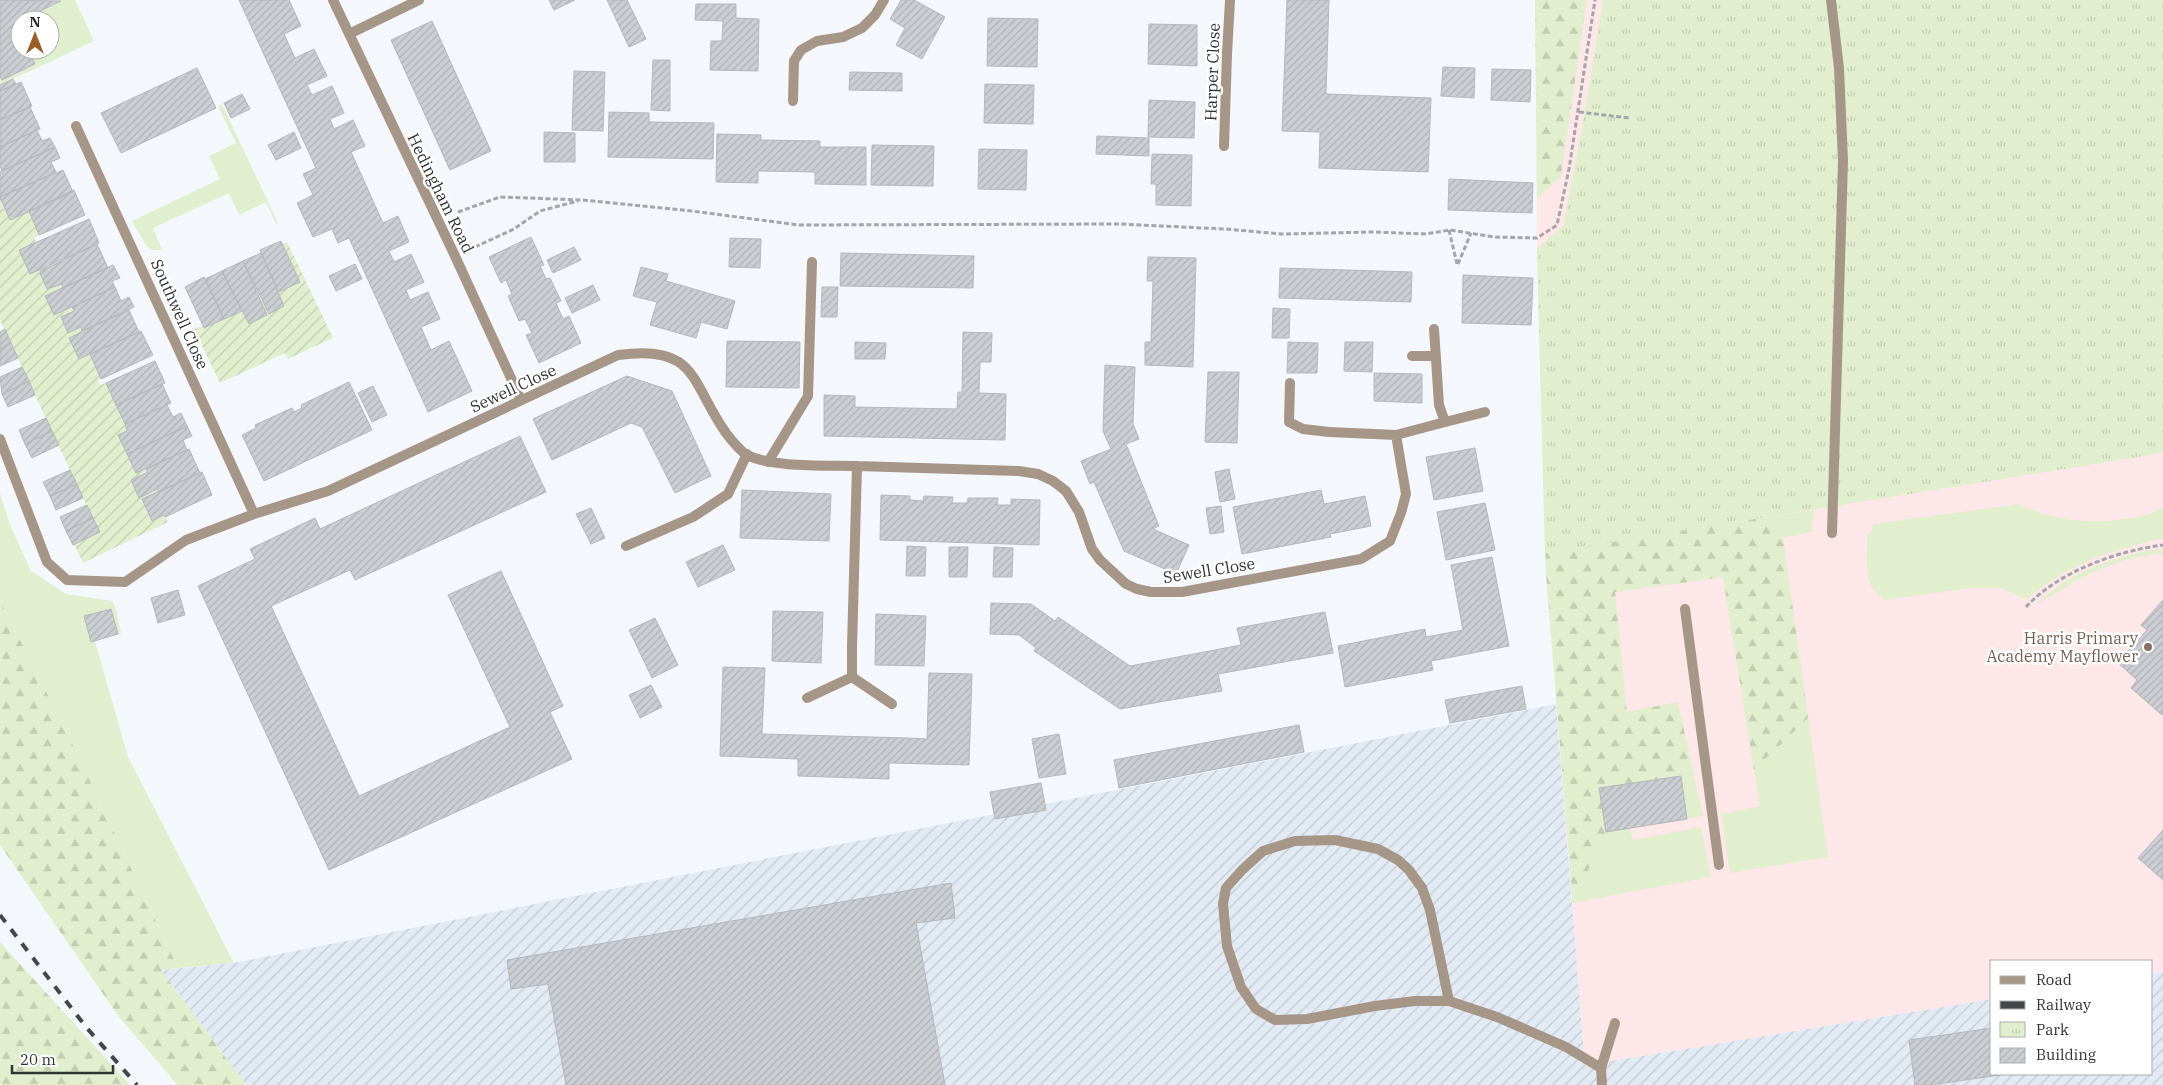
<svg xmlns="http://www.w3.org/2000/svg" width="2163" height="1085" font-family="'IBM Plex Serif',serif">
	<defs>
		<pattern id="industrial-furrows" width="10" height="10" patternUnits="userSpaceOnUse" patternTransform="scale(1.25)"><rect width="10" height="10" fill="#e2eaf4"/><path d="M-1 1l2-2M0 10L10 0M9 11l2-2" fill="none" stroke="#c2c9d2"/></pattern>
		<pattern id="forest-firs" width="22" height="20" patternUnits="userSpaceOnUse" patternTransform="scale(1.25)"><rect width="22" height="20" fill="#e2efce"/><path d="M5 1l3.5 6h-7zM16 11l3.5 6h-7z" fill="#c2cdb1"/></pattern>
		<pattern id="park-tufts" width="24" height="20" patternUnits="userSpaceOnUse" patternTransform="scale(1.25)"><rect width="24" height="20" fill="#e2efce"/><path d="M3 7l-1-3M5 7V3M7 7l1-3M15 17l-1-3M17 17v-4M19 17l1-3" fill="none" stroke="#c2cdb1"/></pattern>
		<pattern id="garden-furrows" width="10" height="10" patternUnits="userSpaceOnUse" patternTransform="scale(1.25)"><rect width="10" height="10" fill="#e2efce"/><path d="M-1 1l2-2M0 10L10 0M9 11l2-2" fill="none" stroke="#c2cdb1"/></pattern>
		<pattern id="building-hatch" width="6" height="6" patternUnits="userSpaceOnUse" patternTransform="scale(1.25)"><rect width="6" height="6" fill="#cbced2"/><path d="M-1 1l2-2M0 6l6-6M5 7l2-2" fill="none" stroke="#afb1b5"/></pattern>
	</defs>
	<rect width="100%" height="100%" fill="#f4f7fb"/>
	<path fill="url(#industrial-furrows)" d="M1556 704 1585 1065 1992 999V1074H2152V973L2163 971V1085H246L161 970 234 963Z"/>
	<path fill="#fde7e9" d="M1535 0H2163V971L2152 973V961H1992V999L1585 1065 1546 574 1537 238Z"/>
	<path fill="#e2efce" d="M60 0H75L94 41 0 85V76L2 80 35 65 28 50H50V20H22L61 2Z
		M222 104 278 223 276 224 266 202 239 215 229 193 153 228 162 250H151L145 244 132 221 220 179 209 156 236 143 218 106Z
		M0 493 10 525 31 571 66 594 112 601 116 609 121 633 118 634 110 609 85 616 95 641 128 757 234 963 178 968 71 741 0 600Z
		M2019 504C2055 522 2098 525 2138 517 2146 516 2155 511 2163 507V539C2151 540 2140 544 2129 547 2091 558 2056 573 2027 600L2001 588H1972L1884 600C1861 585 1868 559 1867 535L1872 532 1873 524Z
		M1814 510 1812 532 1783 538 1828 857 1730 873 1721 814 1760 806 1723 577 1615 592 1627 712 1678 702 1703 816 1687 819 1681 776 1599 789 1606 831 1630 828 1633 840 1701 827 1711 877 1573 903 1545 553Z
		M2163 549V554C2136 555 2105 566 2082 578 2065 587 2051 598 2034 604 2045 597 2055 588 2066 581 2092 565 2133 551 2163 549Z"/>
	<path fill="url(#forest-firs)" d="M1535 0H1587L1561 177 1537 199Z
		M1537 248 1756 519 1783 538 1808 718 1754 770 1723 577 1615 592 1627 712 1678 702 1693 772 1681 776 1599 789 1606 832 1573 903 1546 574Z
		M0 600 71 741 178 968 161 970 246 1085H178L119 1017 0 845Z
		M0 942 130 1085H0Z"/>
	<path fill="url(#park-tufts)" d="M1603 0H2163V453L1545 553 1537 248 1563 226 1583 122Z"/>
	<path fill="url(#garden-furrows)" d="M0 197 10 220 29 211 39 235 34 237 36 242 19 250 30 273 52 264 53 266 40 273 46 289 62 284 63 288 45 296 54 315 72 307 83 332 70 339 79 359 90 354 101 379 98 380 100 385 106 383 127 431 118 435 136 473 146 469 148 472 131 480 139 497 157 489 159 492 142 500 152 520 164 515 168 522 83 563 74 544 99 532 0 320Z
		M287 242 333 338 288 359 285 353 220 383 194 329 203 326 205 328 243 311 249 324 267 315 261 302 263 301 269 314 284 306 278 293 300 282 283 244Z"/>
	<path fill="url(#building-hatch)" stroke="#b5b7bb" d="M0 0 61 1 15 23 20 33V50H28L35 64 2 80 0 76Z
		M239 0H289L301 26 284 34 295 58 314 49 327 76 307 85 312 95 332 86 344 113 330 119 334 129 353 120 365 146 351 152 383 223 398 216 409 242 389 251 394 262 411 254 424 282 406 290 410 300 428 292 440 319 421 327 431 350 449 341 472 391 428 412 349 238 338 243 332 229 313 237 297 203 313 195 303 174 316 168Z
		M549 0H575L554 10Z
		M607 0H627L646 39 629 47Z
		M901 0H914L945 17 922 59 896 45 905 28 890 19Z
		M1287 0H1329L1326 94 1431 98 1428 172 1319 168 1320 132 1282 131Z
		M696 4H736V18L759 19 758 71 710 70 711 41H722L723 21 695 20Z
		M988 18 1038 19 1037 67 987 66Z
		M432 21 491 151 450 170 391 40Z
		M1149 24 1197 25V66L1148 64Z
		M653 60H670V111L651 110Z
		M1443 67 1475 68 1474 98 1441 96Z
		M197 68 216 108 121 153 101 113Z
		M1492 69 1531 70 1530 102 1491 100Z
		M574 71 605 72 603 131 572 130Z
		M850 72 902 73V91L849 90Z
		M13 79 16 84 0 91V85Z
		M21 82 32 106 0 120V91Z
		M985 84 1034 85 1033 124 984 123Z
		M242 94 250 109 231 118 224 103Z
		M1149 100 1195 102 1194 138 1148 137Z
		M30 107 40 129 0 147V120Z
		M609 112 649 113V122L714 123 713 159 608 157Z
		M37 130 42 141 50 138 55 147 2 171 0 166V147Z
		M294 132 301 148 276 160 268 145Z
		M544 132 575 133V162H544Z
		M717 134 761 135V140L820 141V147H866V185L815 184V172L758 171V183L716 182Z
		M1097 136 1149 138V156L1096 154Z
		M872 145 934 146 933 186 871 185Z
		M55 147 60 158 51 162 56 172 0 197V172Z
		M979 149 1027 150 1026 190 978 189Z
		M1152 154 1192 155 1191 206 1156 205V184H1151Z
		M63 170 73 192 10 220 0 197Z
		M1449 179 1533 183 1532 213 1448 210Z
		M74 190 85 215 39 235 29 211Z
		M89 219 99 243 30 274 19 250Z
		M531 237 544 265 540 266 546 279 550 278 561 301 556 303 563 319 569 316 581 343 539 363 526 335 532 333 525 319 519 321 508 296 512 294 506 280 501 283 489 257Z
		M730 238 761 239 760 268 729 267Z
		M281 241 300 282 279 292 260 250Z
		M97 244 108 268 63 288 62 284 47 289 40 273 41 271Z
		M574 247 581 260 553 273 547 260Z
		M261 253 284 306 269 314 243 261Z
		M841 253 974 256 973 288 840 286Z
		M1148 257 1196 258 1193 367 1145 365V342H1151L1153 281H1147Z
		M243 261 267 315 249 324 222 271Z
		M355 264 362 279 336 291 329 276Z
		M113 265 120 278 112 281 115 287 54 315 45 296Z
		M641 267 668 274 666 281 735 301 727 329 701 322 696 338 650 325 657 302 633 296Z
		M1280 268 1412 272 1411 302 1279 298Z
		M222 271 242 311 224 319 205 279Z
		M1463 275 1533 278 1531 325 1462 323Z
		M204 277 224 319 204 328 185 287Z
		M593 285 600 300 572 313 565 298Z
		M115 287 121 301 129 297 134 307 82 331 81 327 68 333 61 317 74 311 72 307Z
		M822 287H838L837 317H821Z
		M1273 308 1290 309 1289 338H1272Z
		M129 310 139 332 79 359 69 338Z
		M5 329 11 343 0 349V332Z
		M141 331 153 355 101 379 90 354Z
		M963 332 992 333 991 362H980L979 393 1006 394 1005 440 824 436V395L855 396V407L957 409 958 392H962Z
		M727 341 800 342 799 388 726 387Z
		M855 342 886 343 885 359H855Z
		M1288 342 1318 343 1317 373H1287Z
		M1345 342H1373L1372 372 1344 371Z
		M11 343 18 358 0 366V349Z
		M155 361 165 383 116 405 106 383Z
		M1105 365 1135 367 1133 424 1139 439 1126 444 1159 526 1153 529 1189 545 1176 574 1124 551 1094 482 1090 484 1081 461 1111 449 1103 431Z
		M22 367 29 381 2 394 0 377Z
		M1208 372H1239L1237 443 1205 442Z
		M1374 373 1422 374V403L1374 401Z
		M627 376 672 391 711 476 675 493 642 427 631 423 552 460 533 419Z
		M29 381 35 395 8 407 2 394Z
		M349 382 372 430 264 481 242 435 256 428 255 425 292 408 294 412 302 408 301 405Z
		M162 384 171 403 125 424 116 405Z
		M373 386 387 415 372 422 358 393Z
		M167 405 173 417 181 413 187 426 127 454 118 435 127 431 125 424Z
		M46 418 52 431 25 444 19 430Z
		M187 426 192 436 183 440 187 450 136 473 127 454Z
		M52 431 59 445 32 458 25 444Z
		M520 436 546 492 355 580 350 570 271 606 359 796 510 727 448 595 501 571 563 706 550 712 572 759 329 870 198 586 255 559 250 549 315 518 320 529Z
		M1475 448 1483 491 1434 500 1426 457Z
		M189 449 200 473 159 492 157 489 139 498 131 480 148 472 146 469Z
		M1229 469 1235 499 1220 502 1215 472Z
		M70 470 77 484 50 496 43 482Z
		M202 472 212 495 165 517 164 515 152 521 142 499Z
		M77 484 83 498 56 510 50 496Z
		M742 490 831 494 829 541 740 538Z
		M1321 490 1324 504 1365 496 1371 526 1330 534 1331 537 1242 554 1233 507Z
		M881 495 910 496V500L923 501 924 496 953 497 952 503H967L968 498H998L997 505H1011V499L1040 500 1039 545 880 540Z
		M1485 503 1495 550 1446 560 1437 512Z
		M87 505 93 518 66 531 60 517Z
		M1221 506 1224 532 1210 534 1206 508Z
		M591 508 605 538 591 544 576 514Z
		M93 518 100 532 73 545 66 531Z
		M723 545 735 570 698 587 686 562Z
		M907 546 926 547 925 576H906Z
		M949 547H968L967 577H949Z
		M994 547 1013 548 1012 577H993Z
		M1492 557 1509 646 1431 661 1433 670 1345 687 1338 646 1425 629 1426 637 1463 630 1451 565Z
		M178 590 185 615 158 623 151 598Z
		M2163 600V714L2162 715 2131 688 2137 680 2118 663 2147 630 2141 625Z
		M991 603 1031 604 1055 621 1058 617 1130 666 1241 645 1237 628 1325 612 1333 653 1218 674 1222 691 1120 709 1034 651 1036 648 1019 635 990 634Z
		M111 609 118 634 91 642 84 616Z
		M773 611 823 612 821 663 772 661Z
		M876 614 926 616 924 666 875 665Z
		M655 618 678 665 652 678 629 630Z
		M723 667 765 668 762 734 908 738 927 739 929 673 972 674 969 765 889 763V779L798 776V759L720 756Z
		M651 685 662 707 640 718 629 695Z
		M1522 686 1526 709 1450 723 1445 700Z
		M1299 725 1304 752 1119 788 1114 760Z
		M1059 734 1066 774 1039 778 1032 739Z
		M1681 776 1687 819 1606 832 1599 788Z
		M1041 783 1046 810 995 819 990 792Z
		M2163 830V880L2138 858Z
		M951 883 955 918 916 923 945 1085H566L548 984 511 989 507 960Z
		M1992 1028V1074L1999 1075 1931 1085H1915L1909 1040Z"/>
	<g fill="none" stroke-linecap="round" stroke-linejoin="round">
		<path stroke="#a4a6a9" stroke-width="3" stroke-dasharray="5 2.5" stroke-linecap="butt" d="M1579 112 1629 118
			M458 212 500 197 583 200 692 211 799 225 1119 224 1225 229 1282 234 1373 232 1426 234 1450 230 1494 237 1537 238 1557 225 1569 169 1595 0
			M1449 230 1457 264
			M475 247 514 229 540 211 578 201
			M1458 264 1471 233
			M2026 607C2058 572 2116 551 2163 545"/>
		<path stroke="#a69687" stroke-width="10" d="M1831 0 1839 68 1843 161 1832 533
			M793 101 794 61 801 50 817 41 843 37 862 28 875 15 884 0
			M1224 146 1227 54
			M1434 329 1439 405 1445 422 1485 412
			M1412 356H1436
			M1290 383 1289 422 1303 429 1329 432
			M768 462 808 396 812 262
			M626 546 693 517 728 494 747 454
			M1685 609 1719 865
			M852 647V677L892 704
			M807 698 852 677
			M1449 1001 1430 910 1422 888 1409 870 1398 860 1378 849 1335 840 1295 841 1263 851 1242 870 1226 888 1223 904 1227 946 1241 987 1256 1009 1275 1020 1307 1019 1375 1006 1415 1001H1449L1497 1017 1534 1033 1566 1047 1601 1068 1615 1023"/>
		<path stroke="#a69687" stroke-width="10" d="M333 0 455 256 521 400
			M349 34 419 0
			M1227 54 1230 0
			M76 126 254 514
			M1329 432 1396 435 1445 422
			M0 439 47 562 67 580 125 582 186 540 254 514 328 491 618 355C698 344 690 382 726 433 732 441 739 450 747 455 773 468 827 465 857 466L852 647
			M857 466 1019 471 1038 474 1053 481 1066 491 1079 512 1092 549 1100 560 1126 584 1137 589 1151 592H1182L1361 559 1390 541 1401 513 1406 494 1396 435
			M1601 1068 1602 1085"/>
		<path stroke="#454648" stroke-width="4" stroke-dasharray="9 9" stroke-linecap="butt" d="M0 915 86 1027 137 1085"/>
	</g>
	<circle fill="#8d6e63" stroke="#fff" stroke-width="2" cx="2148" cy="647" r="5"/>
	<g text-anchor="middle" stroke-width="5" stroke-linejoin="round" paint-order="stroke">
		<g font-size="16" fill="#313233" stroke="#fff">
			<text transform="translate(1212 72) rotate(-88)" y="6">Harper Close</text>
			<text transform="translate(441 193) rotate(64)" y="6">Hedingham Road</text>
			<text transform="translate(180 314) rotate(66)" y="6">Southwell Close</text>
			<text transform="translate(513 388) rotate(-25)" y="6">Sewell Close</text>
			<text transform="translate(1209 570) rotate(-9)" y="6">Sewell Close</text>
		</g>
		<g font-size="16" fill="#785e54" stroke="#fff" text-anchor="end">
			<text x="2138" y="644">Harris Primary<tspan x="2138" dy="18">Academy Mayflower</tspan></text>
		</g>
	</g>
	<rect x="1990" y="960" width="162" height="115" fill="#ffffff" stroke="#adadad"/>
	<rect x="2000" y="976" width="25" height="8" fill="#a69687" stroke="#adadad"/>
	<text x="2036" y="985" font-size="15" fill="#313233">Road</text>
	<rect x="2000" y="1001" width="25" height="8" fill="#454648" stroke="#adadad"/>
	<text x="2036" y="1010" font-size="15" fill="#313233">Railway</text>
	<rect x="2000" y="1022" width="25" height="15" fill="url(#park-tufts)" stroke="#adadad"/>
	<text x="2036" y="1035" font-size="15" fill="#313233">Park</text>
	<rect x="2000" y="1048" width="25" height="15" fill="url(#building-hatch)" stroke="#adadad"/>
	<text x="2036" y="1060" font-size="15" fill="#313233">Building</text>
	<g transform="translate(35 35)"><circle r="24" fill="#ffffff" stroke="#adadad"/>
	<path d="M0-4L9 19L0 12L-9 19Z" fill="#9c5c25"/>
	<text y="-8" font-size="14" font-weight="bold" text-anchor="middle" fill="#313233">N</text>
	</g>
	<path d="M12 1065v8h101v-8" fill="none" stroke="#313233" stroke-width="2.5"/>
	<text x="20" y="1065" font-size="15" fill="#313233" stroke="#ffffff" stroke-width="4" paint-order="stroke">20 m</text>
</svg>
